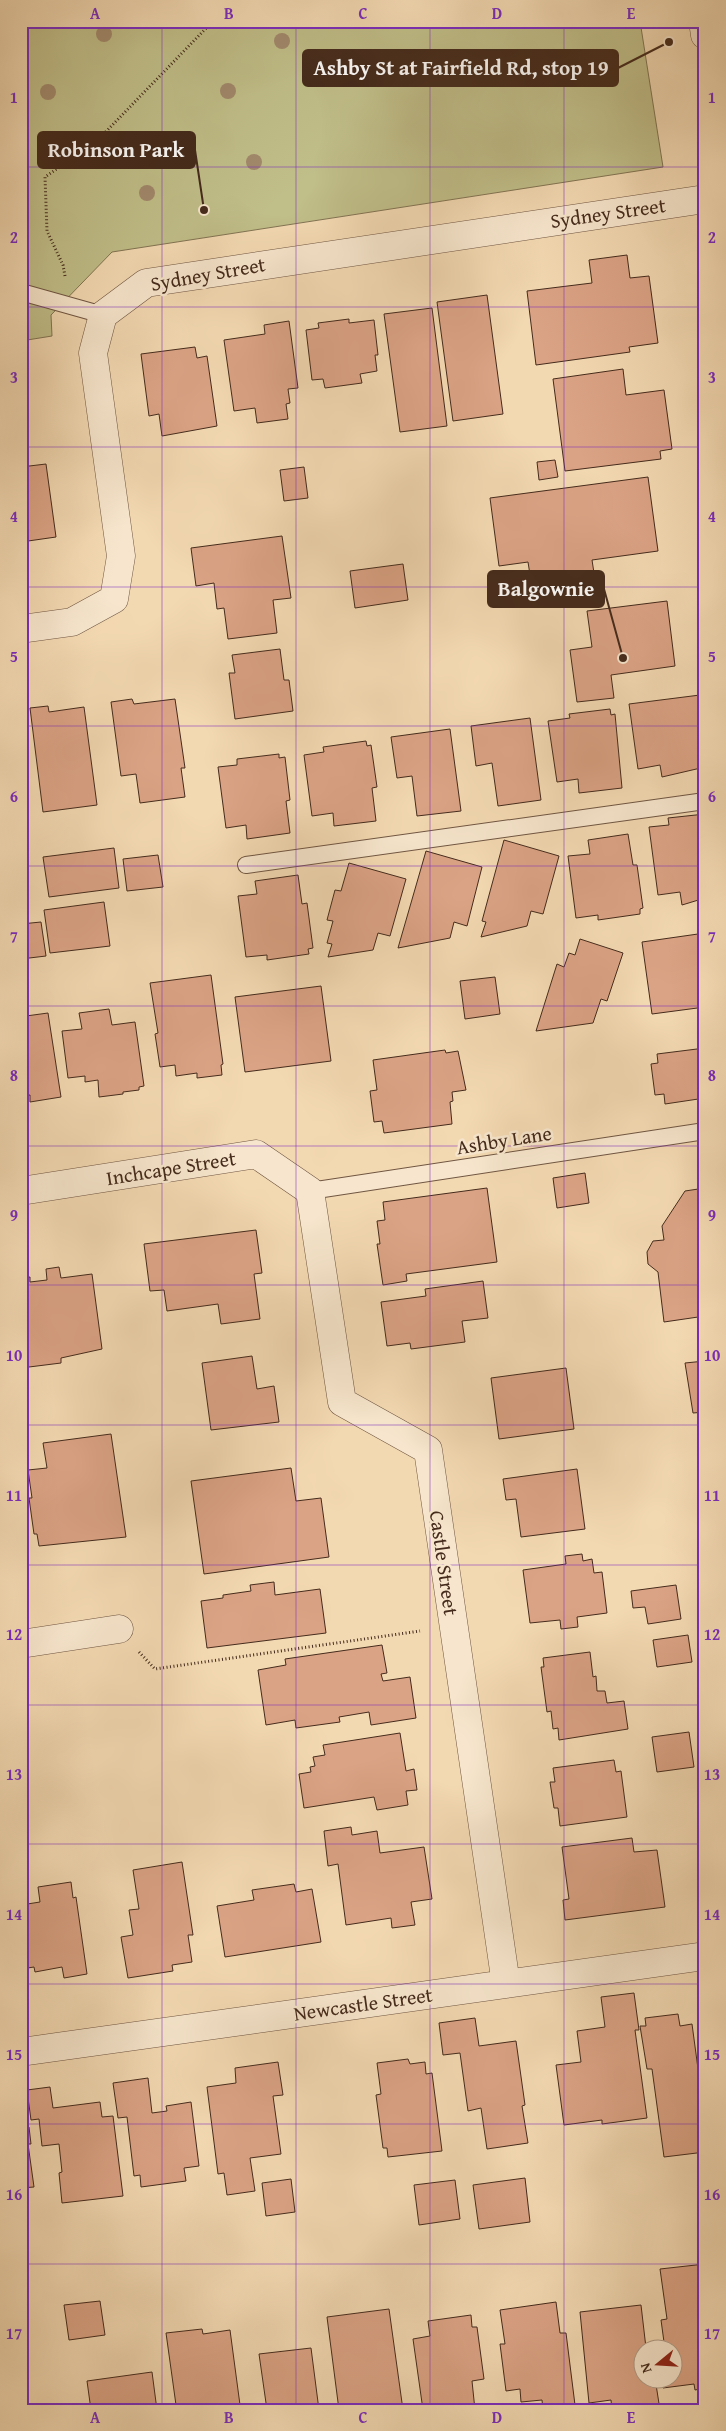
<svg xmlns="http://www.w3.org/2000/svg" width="726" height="2431" font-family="'Gentium Book Plus',serif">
	<rect width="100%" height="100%" fill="#f3d9b2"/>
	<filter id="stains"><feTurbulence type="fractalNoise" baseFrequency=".004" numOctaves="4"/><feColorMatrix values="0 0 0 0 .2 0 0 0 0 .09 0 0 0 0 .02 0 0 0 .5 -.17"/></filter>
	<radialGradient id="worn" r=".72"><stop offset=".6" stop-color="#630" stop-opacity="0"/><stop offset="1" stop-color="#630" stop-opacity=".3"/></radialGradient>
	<path fill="#c0be89" stroke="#827452" d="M21 21H640L663 167 112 252 51 315 52 336 21 341Z"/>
	<path fill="#dba385" stroke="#452b1c" d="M627 255 630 278 649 276 658 343 629 347 630 352 536 365 527 291 592 283 589 260Z
		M487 295 503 414 453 421 437 302Z
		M432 308 447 426 400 432 384 314Z
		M349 319V323L374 320 378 355H375L377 371 360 374 362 383 325 388 323 379 312 380 306 330 319 328 318 323Z
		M289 321 298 388 288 389 290 403 286 404 288 419 257 423 255 408 234 411 224 340 265 334 264 325Z
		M195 347 197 358 207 356 217 426 162 436 159 414 149 416 141 354Z
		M623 369 626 395 664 390 672 449 660 451 661 459 565 471 553 379Z
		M555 460 558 477 539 480 537 462Z
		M46 464 56 537 21 542V467Z
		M304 467 308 498 284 501 280 470Z
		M648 477 658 551 592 560 594 573 531 581 528 562 499 566 490 498Z
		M282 536 291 598 273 600 277 633 228 639 224 608 217 609 214 583 196 586 191 548Z
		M403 564 408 600 355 608 350 571Z
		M667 601 675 666 611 675 614 698 577 702 570 650 592 647 587 611Z
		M280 649 284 680H289L293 711 235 719 229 673H235L232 655Z
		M700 695 705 734V738H701L705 767 662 777 660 765 638 769 629 704Z
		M132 699 134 704 175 699 185 768H181L185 797 140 803 136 774 121 776 111 702Z
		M48 706 49 712 84 707 97 805 43 812 30 708Z
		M610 709 611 715 615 714 622 788 579 793 578 779 557 782 548 721 570 718 569 714Z
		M530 718 541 800 498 806 492 763 476 766 471 726Z
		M450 729 461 811 417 816 412 776 397 778 391 737Z
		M366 741 367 746 371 745 377 787 372 788 376 821 334 826 333 813 312 816 304 755 324 752 323 747Z
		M279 754V758L285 757 290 800 286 801 290 833 247 839 246 825 226 828 218 767 237 765V759Z
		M705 814V898L682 905 680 892 658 895 649 827 669 825 668 818Z
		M628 834 633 865H637L643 908 640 909V914L598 920V915L576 918 568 856 590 854 588 840Z
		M504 840 559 856 543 914 531 911 527 926 481 937 486 922 482 921Z
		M114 848 119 888 49 897 43 857Z
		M426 851 482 867 467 926 454 922 450 938 398 948Z
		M158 855 163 887 127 891 123 859Z
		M349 863 406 879 390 936 378 933 373 950 328 957 332 944 327 943 333 921 327 920 335 890 341 891Z
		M298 875 302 904 307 903 313 948 308 949 309 954 267 960V955L246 957 238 896 257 894 255 881Z
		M104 902 110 946 50 953 44 910Z
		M41 922 46 956 21 959V924Z
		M705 933V1007L652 1014 642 942Z
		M580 939 623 953 607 1001 601 999 593 1023 536 1031 557 964 564 967 569 953 575 955Z
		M211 975 223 1064 221 1065 222 1075 197 1078V1073L176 1076 175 1065 160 1067 155 1034 158 1033 150 983Z
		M495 977 500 1014 465 1019 460 981Z
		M321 986 331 1061 245 1072 235 997Z
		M21 1008H26V1016L48 1013 61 1097 30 1102V1095L21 1096Z
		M109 1009 112 1025 135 1022 144 1086 139 1087V1090L123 1092V1094L99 1097 98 1080 85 1082V1076L68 1078 62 1031 82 1029 79 1013Z
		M705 1048V1098L665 1104 664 1094 655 1095 651 1064 658 1063 657 1054Z
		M445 1050 446 1053 458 1051 466 1090 452 1092 453 1101 450 1102 452 1124 384 1133 382 1121 374 1122 370 1091 377 1090 373 1060Z
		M585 1173 589 1203 557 1208 553 1178Z
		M487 1188 497 1262 406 1274 407 1281 383 1285 377 1244H380L377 1221 385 1220 383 1202Z
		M705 1188V1316L664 1322 658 1272 648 1264 647 1252 653 1241 664 1240 662 1226 685 1191Z
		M256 1230 262 1273 254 1274 260 1319 221 1324 218 1304 167 1311 164 1290 150 1291 144 1244Z
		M59 1267 61 1278 92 1274 102 1349 61 1358V1363L21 1368V1278L30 1277V1282L47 1280 46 1269Z
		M483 1281 488 1318 462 1321 465 1342 411 1349 410 1343 387 1346 381 1302 426 1296 425 1289Z
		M252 1356 257 1389 274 1386 279 1422 211 1430 202 1363Z
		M705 1361V1412L693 1413 685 1363Z
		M566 1368 574 1429 499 1439 491 1378Z
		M111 1434 126 1537 39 1546 37 1534H34L29 1498H32L28 1470 47 1468 43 1443Z
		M291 1468 296 1501 321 1498 329 1557 204 1574 191 1481Z
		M577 1469 585 1529 521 1537 516 1499 506 1500 503 1479Z
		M582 1554 583 1561 592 1559 594 1573 602 1572 607 1613 577 1617 578 1627 561 1629 560 1620 530 1623 523 1570 566 1564 565 1556Z
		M274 1582 275 1595 320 1589 326 1633 207 1648 201 1601 223 1598V1595L251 1591 250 1585Z
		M676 1585 681 1619 648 1624 645 1607 633 1608 631 1591Z
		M688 1635 692 1662 657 1667 653 1640Z
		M382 1645 387 1673 381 1674 383 1681 410 1677 416 1718 371 1725 369 1712 339 1717 340 1722 296 1728 295 1720 266 1725 258 1670 286 1665 285 1659Z
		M590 1652 593 1677 596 1676 597 1691H605L607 1703 624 1701 628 1729 559 1740 558 1728 553 1729 551 1711 547 1712 541 1667H544L543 1658Z
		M689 1732 694 1767 657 1772 652 1737Z
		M400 1733 406 1771 414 1769 417 1790 406 1791 408 1805 377 1810 374 1797 304 1808 299 1774 311 1772 310 1767 315 1766 313 1757 325 1755 323 1745Z
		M614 1760 616 1772 621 1771 627 1817 560 1826 558 1808H554L550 1782H555L553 1768Z
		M351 1827 352 1835 377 1831 380 1853 424 1847 432 1899 411 1902 415 1925 392 1928 391 1918 346 1925 338 1864 328 1866 324 1831Z
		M632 1838 634 1852 657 1850 665 1907 565 1920 563 1900 569 1899 562 1847Z
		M182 1862 193 1935H188L192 1962 172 1965 173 1971 128 1978 121 1937 133 1935 129 1910 139 1909 133 1870Z
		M71 1882 73 1898 76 1897 87 1974 64 1978 62 1967 35 1972 34 1967 21 1969V1905L40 1902 38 1887Z
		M294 1884 296 1892 312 1889 321 1942 225 1957 217 1906 254 1900 252 1890Z
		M634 1993 639 2030H635L647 2118 602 2124V2120L564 2125 556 2065 581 2062 577 2031 605 2027 601 1997Z
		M678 2014 680 2026 692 2024 705 2121V2152L664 2157 652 2069H647L640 2026H646L645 2018Z
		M475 2018 479 2046 516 2041 525 2105 522 2106 528 2143 487 2149 481 2108 468 2111 460 2053 443 2055 439 2023Z
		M408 2059 410 2064 425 2062 426 2074 432 2073 442 2151 388 2157 387 2148H383L376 2095 381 2094 377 2063Z
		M278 2062 283 2095 273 2096 281 2154 250 2158 255 2191 227 2195 224 2173 218 2174 207 2087 236 2083 235 2068Z
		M148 2078 152 2113 167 2111 166 2106 191 2102 199 2166 184 2168 186 2181 141 2187 140 2175 134 2176 127 2117 118 2118 113 2083Z
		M50 2087 53 2108 100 2102 102 2117 113 2116 123 2196 62 2203 59 2173 62 2172 59 2144 42 2146 39 2119 31 2120 27 2090Z
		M29 2127 31 2144H28L34 2187 21 2188V2128Z
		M525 2178 530 2222 479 2229 473 2185Z
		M291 2179 295 2212 266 2216 262 2183Z
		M455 2180 460 2219 419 2225 414 2185Z
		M705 2264V2388L695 2390 694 2384 663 2388 662 2378H674V2348H658L657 2343 664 2342 661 2320 667 2319 660 2269Z
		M100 2301 105 2335 69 2340 64 2305Z
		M556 2302 560 2333H566L575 2405 543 2410 542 2400 521 2402 520 2389 506 2391 500 2344H505L500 2310Z
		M641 2305 646 2348H651H644V2378H655L660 2410H612L611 2400 589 2403 580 2312Z
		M389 2309 403 2410H339L327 2317Z
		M471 2315 472 2327H477L484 2379 472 2381 475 2410H423L413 2339 430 2336 428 2321Z
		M202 2329 203 2334 230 2330 240 2405 233 2406V2410H171L170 2406 176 2405 166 2333Z
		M311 2348 319 2410H267L259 2354Z
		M152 2372 157 2410H91L87 2381Z"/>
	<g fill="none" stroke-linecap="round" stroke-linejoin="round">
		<g stroke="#705642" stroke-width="18">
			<path id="service" d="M21 292 103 315
				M246 865 705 801
				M310 1191 705 1131"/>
		</g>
		<g stroke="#705642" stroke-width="29">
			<path id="minor" d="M703 21 705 35
				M21 629 72 622 114 599 121 556 93 353 103 315 146 283 705 199
				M21 1191 256 1154 310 1191 342 1402 428 1450 506 1984
				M21 1644 119 1629
				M21 2052 705 1956"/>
		</g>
		<path stroke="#452b1c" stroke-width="3" stroke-dasharray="1 2.5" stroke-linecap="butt" d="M65 276 63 265 47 231 45 177 95 143 213 21
			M139 1652 155 1669 420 1631"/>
		<use href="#service" stroke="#f7e6cd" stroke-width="16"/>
		<use href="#minor" stroke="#f7e6cd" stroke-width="28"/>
	</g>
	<g fill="#a1896c">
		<circle cx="104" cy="34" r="8"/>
		<circle cx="282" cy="41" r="8"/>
		<circle cx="228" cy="91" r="8"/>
		<circle cx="48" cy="92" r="8"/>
		<circle cx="254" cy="162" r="8"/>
		<circle cx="147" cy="193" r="8"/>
	</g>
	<path fill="none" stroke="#7b2cbf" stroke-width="1" stroke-opacity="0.55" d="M162 21V2410M296 21V2410M430 21V2410M564 21V2410M21 167H705M21 307H705M21 447H705M21 587H705M21 726H705M21 866H705M21 1006H705M21 1146H705M21 1285H705M21 1425H705M21 1565H705M21 1705H705M21 1844H705M21 1984H705M21 2124H705M21 2264H705"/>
	<g text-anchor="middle" stroke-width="5" stroke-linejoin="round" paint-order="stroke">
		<g font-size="20" fill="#452b1c" stroke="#f7e6cd">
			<text transform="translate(608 213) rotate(-8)" y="7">Sydney Street</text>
			<text transform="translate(208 274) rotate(-10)" y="7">Sydney Street</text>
			<text transform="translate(504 1140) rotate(-9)" y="7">Ashby Lane</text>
			<text transform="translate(171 1168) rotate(-9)" y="7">Inchcape Street</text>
			<text transform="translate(444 1563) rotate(82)" y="7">Castle Street</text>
			<text transform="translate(363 2004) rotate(-8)" y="7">Newcastle Street</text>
		</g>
	</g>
	<path fill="none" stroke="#452b1c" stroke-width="2" d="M669 42L618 68M204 210L195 150M623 658L604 589"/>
	<g fill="#452b1c" stroke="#f7e6cd" stroke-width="2">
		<circle cx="669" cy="42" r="5"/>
		<circle cx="204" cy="210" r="5"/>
		<circle cx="623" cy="658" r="5"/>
	</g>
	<g fill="#452b1c" stroke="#452b1c" stroke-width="2">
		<rect x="303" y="50" width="315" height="36" rx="5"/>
		<rect x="38" y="132" width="157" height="36" rx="5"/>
		<rect x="488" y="571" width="116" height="36" rx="5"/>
	</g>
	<g font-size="21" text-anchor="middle" font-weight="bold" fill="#fff">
		<text x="461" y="75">Ashby St at Fairfield Rd, stop 19</text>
		<text x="116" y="157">Robinson Park</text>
		<text x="546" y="596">Balgownie</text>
	</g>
	<rect width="726" height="2431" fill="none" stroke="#f3d9b2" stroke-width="55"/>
	<g transform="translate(658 2364) rotate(252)"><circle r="24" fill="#f7e6cd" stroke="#b09b86"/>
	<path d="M0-4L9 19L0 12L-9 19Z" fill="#8f2418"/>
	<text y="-8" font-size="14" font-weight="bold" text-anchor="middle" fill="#452b1c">N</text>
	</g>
	<rect x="28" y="28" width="670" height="2376" fill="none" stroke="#7b2cbf" stroke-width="2"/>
	<g font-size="16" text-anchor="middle" font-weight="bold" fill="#7b2cbf">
		<text x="95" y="19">A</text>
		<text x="229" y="19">B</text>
		<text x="363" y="19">C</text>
		<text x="497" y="19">D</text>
		<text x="631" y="19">E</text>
		<text x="14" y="103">1</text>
		<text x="712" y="103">1</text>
		<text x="14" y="243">2</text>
		<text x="712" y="243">2</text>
		<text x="14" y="383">3</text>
		<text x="712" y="383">3</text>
		<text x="14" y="522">4</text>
		<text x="712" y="522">4</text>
		<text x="14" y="662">5</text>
		<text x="712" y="662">5</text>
		<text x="14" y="802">6</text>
		<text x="712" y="802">6</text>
		<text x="14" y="942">7</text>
		<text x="712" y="942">7</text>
		<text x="14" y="1081">8</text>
		<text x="712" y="1081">8</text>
		<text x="14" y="1221">9</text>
		<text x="712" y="1221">9</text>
		<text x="14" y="1361">10</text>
		<text x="712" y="1361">10</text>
		<text x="14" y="1501">11</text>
		<text x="712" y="1501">11</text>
		<text x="14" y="1640">12</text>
		<text x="712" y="1640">12</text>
		<text x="14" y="1780">13</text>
		<text x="712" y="1780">13</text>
		<text x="14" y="1920">14</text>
		<text x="712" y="1920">14</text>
		<text x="14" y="2060">15</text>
		<text x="712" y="2060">15</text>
		<text x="14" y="2200">16</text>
		<text x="712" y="2200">16</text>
		<text x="14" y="2339">17</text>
		<text x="712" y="2339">17</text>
		<text x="95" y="2423">A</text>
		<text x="229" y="2423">B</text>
		<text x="363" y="2423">C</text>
		<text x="497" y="2423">D</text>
		<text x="631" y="2423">E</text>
	</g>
	<rect width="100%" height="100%" filter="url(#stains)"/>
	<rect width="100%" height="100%" fill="url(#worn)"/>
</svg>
